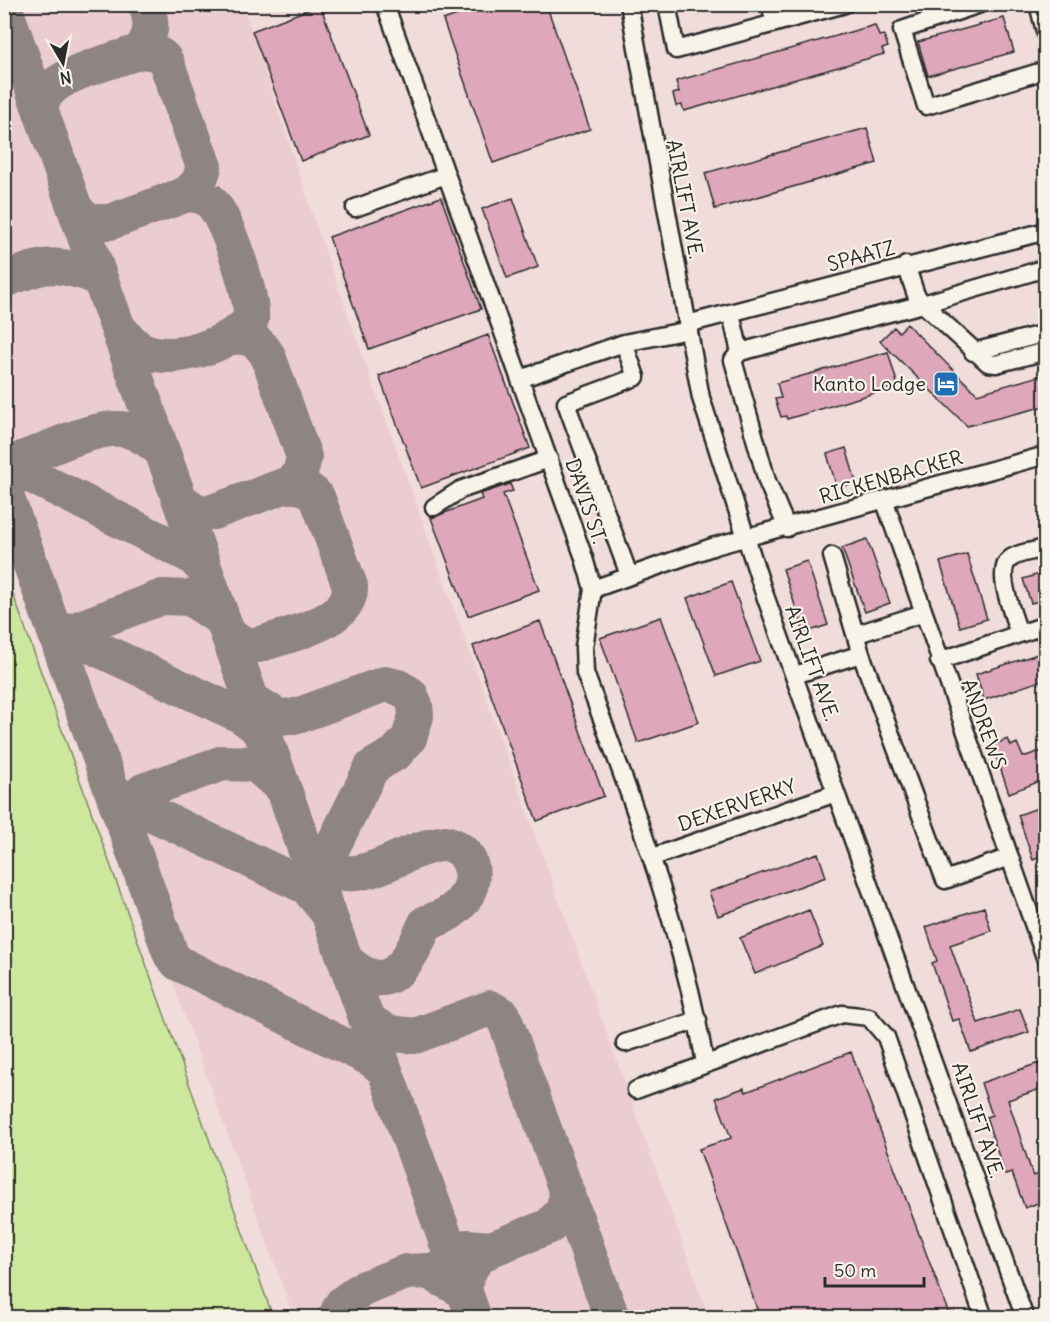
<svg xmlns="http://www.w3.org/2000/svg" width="1050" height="1322" font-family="Delius,sans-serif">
	<rect width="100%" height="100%" fill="#f0dcda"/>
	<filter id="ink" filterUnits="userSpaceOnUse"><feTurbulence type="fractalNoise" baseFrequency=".0167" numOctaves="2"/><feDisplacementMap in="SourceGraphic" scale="12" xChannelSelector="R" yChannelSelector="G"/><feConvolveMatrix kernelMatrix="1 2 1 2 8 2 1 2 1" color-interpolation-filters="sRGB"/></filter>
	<g filter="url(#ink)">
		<path fill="#ebccd1" d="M5 4 243 5 321 240 709 1317H294L5 521Z"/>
		<path fill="#cde79d" stroke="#7c8964" stroke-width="1.5" d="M5 572 273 1317H5Z"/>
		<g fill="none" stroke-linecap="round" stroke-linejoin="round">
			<path stroke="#8e8482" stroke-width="36" d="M4 6 74 206 474 1318
				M41 108C43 74 112 63 140 51 152 36 153 23 146 4
				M74 206 82 217 94 222H110L187 194 199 182 204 167 166 62C161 52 150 52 140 51
				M4 280C39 267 47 261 83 272 92 275 96 276 102 284
				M118 328C125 335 133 346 142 350 174 364 229 345 251 320 254 299 226 214 209 200 202 195 195 195 187 194
				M4 462 193 557 204 569
				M9 484 11 472 20 460C47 450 103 421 131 431 143 435 152 442 162 451
				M4 490 171 955 178 963 371 1059 384 1069
				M180 500 199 513 213 512 289 484 300 474 304 457 268 356C259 341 249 335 231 337
				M52 623 68 635 242 716 255 726 266 740
				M228 635 247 645H258C286 635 352 623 350 586L317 497C308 487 299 485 285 486
				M67 652 68 645 77 629 162 597 190 598 223 620
				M255 702 277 716 294 717 385 684 398 687 410 694 415 705 416 716 409 738 396 753 372 767 323 866 320 889
				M111 788 123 800 307 887 325 909
				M126 821 133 804 143 791 223 763 255 764 283 788
				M308 858C360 897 393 850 445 843 481 851 478 893 452 911 444 917 435 920 426 923 408 962 391 1002 345 960
				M366 1019 388 1033 415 1036 490 1008 503 1015 612 1318
				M467 1247 491 1249 550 1226 563 1210 568 1193
				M335 1318 342 1304 362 1289 406 1272 428 1271 464 1291C467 1270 472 1260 491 1249"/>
		</g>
		<path fill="#dea7bb" stroke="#2b2b2b" stroke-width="1.5" d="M489 4H546L590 129 493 163 443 20Z
			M320 5 369 135 301 161 252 31Z
			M1004 18 1014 52 928 76 918 42Z
			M875 25 879 36 884 35 888 47 882 49 884 54 684 111 682 105 676 106 673 94 679 92 676 81Z
			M867 128 877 163 715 209 705 173Z
			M441 197 481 309 369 349 329 237Z
			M513 198 538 267 507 278 482 209Z
			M907 324 977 394 1046 374V406L967 426 880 341 894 327 899 332Z
			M488 335 530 448 421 488 379 376Z
			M888 352 898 386 787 419 786 416 781 417 775 399 781 398 777 383Z
			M846 448 856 482 837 488 827 454Z
			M510 484 513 491 503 494 539 590 468 616 431 518 482 499 480 494Z
			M867 539 890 603 865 612 842 548Z
			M967 554 987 619 960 627 940 562Z
			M807 561 828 625 804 633 783 569Z
			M1046 572V599L1031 603 1023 579Z
			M731 582 760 661 716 676 687 598Z
			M661 617 699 722 638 743 600 638Z
			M540 621 604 796 537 821 473 646Z
			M1041 653 1046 667V679L984 700 976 674Z
			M1008 739 1011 746 1017 743 1023 757 1046 749V779L1009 793 992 745Z
			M1046 805V855L1033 860 1018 815Z
			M818 853 826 877 718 916 709 892Z
			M984 907 991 931 950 945 978 1023 1020 1009 1029 1032 971 1052 959 1019 952 1021 932 963 937 961 926 927Z
			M809 910 823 946 755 974 740 938Z
			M851 1052 950 1317H760L699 1149 731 1138 716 1098 744 1088 746 1092Z
			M1039 1063 1046 1087 1008 1100 1033 1176 1046 1172V1200L1025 1208 1012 1173 1005 1175 986 1117 992 1115 981 1083Z"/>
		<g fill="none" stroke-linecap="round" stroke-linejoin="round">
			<g stroke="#2b2b2b" stroke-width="21">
				<path id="minor" d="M385 4 583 555 593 589 584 647 585 673C632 801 682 928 705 1063
					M629 4 701 398 763 590 1025 1318
					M667 4 676 50 845 4
					M770 4 775 23
					M980 4 902 30 926 106 1046 70
					M1038 4 1046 35
					M355 208 446 175
					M906 265 916 295 923 304 988 363 996 364 1046 351
					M731 314 740 352 923 304 1046 268
					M687 324 1046 231
					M624 343 636 377 566 403 629 575
					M740 352 733 360 767 481 787 528
					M973 352 1046 333
					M520 379 624 343 689 330
					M885 502 1046 960
					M434 507 460 490 549 459
					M832 556 861 654 945 880 1010 857
					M593 589 715 546 1046 455
					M857 634 924 613
					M1019 634C1014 616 994 571 1010 559 1019 552 1035 551 1046 548
					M939 661 1046 625
					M795 675 861 654
					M653 857 836 793
					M625 1043 698 1020
					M636 1090 842 1014 869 1017 886 1037 984 1318"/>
			</g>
			<use href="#minor" stroke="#f7f3e8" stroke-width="16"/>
		</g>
	</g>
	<defs>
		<g id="hotel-square" transform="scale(1.35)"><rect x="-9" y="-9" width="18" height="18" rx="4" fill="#1f6fb2" stroke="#f7f3e8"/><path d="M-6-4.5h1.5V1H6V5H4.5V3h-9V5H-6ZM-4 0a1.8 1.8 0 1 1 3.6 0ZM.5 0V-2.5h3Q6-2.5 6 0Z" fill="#fff"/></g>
	</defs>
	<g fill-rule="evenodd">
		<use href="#hotel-square" x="946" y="384"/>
	</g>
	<g text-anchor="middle" stroke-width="4.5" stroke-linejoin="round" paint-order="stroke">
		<g font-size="20" fill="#2b2b2b" stroke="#f7f3e8">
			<text transform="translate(685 199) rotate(79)" y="7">AIRLIFT AVE.</text>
			<text transform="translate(861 256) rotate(-15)" y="7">SPAATZ</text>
			<text transform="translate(891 477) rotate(-16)" y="7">RICKENBACKER</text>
			<text transform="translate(586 501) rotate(71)" y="7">DAVIS ST.</text>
			<text transform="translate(812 663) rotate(70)" y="7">AIRLIFT AVE.</text>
			<text transform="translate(984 724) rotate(70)" y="7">ANDREWS</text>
			<text transform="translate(737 805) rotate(-19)" y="7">DEXERVERKY</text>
			<text transform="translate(978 1120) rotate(71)" y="7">AIRLIFT AVE.</text>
		</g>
		<g font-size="20" fill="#2b2b2b" stroke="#f7f3e8" text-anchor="end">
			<text x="926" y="391">Kanto Lodge</text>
		</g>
	</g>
	<rect width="1050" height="1322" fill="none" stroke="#f7f3e8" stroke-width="24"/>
	<rect x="12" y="12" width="1026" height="1298" fill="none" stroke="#2b2b2b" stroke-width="2" filter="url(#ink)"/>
	<g transform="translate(63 63) rotate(170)" stroke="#f7f3e8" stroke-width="4.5" paint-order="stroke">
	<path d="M0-4.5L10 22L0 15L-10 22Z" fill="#2b2b2b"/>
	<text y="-9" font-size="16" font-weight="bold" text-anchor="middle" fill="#2b2b2b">N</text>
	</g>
	<path d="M825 1277v9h99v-9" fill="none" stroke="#2b2b2b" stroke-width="3"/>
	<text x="834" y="1277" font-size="18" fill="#2b2b2b" stroke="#f7f3e8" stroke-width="4.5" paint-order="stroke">50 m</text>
</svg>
